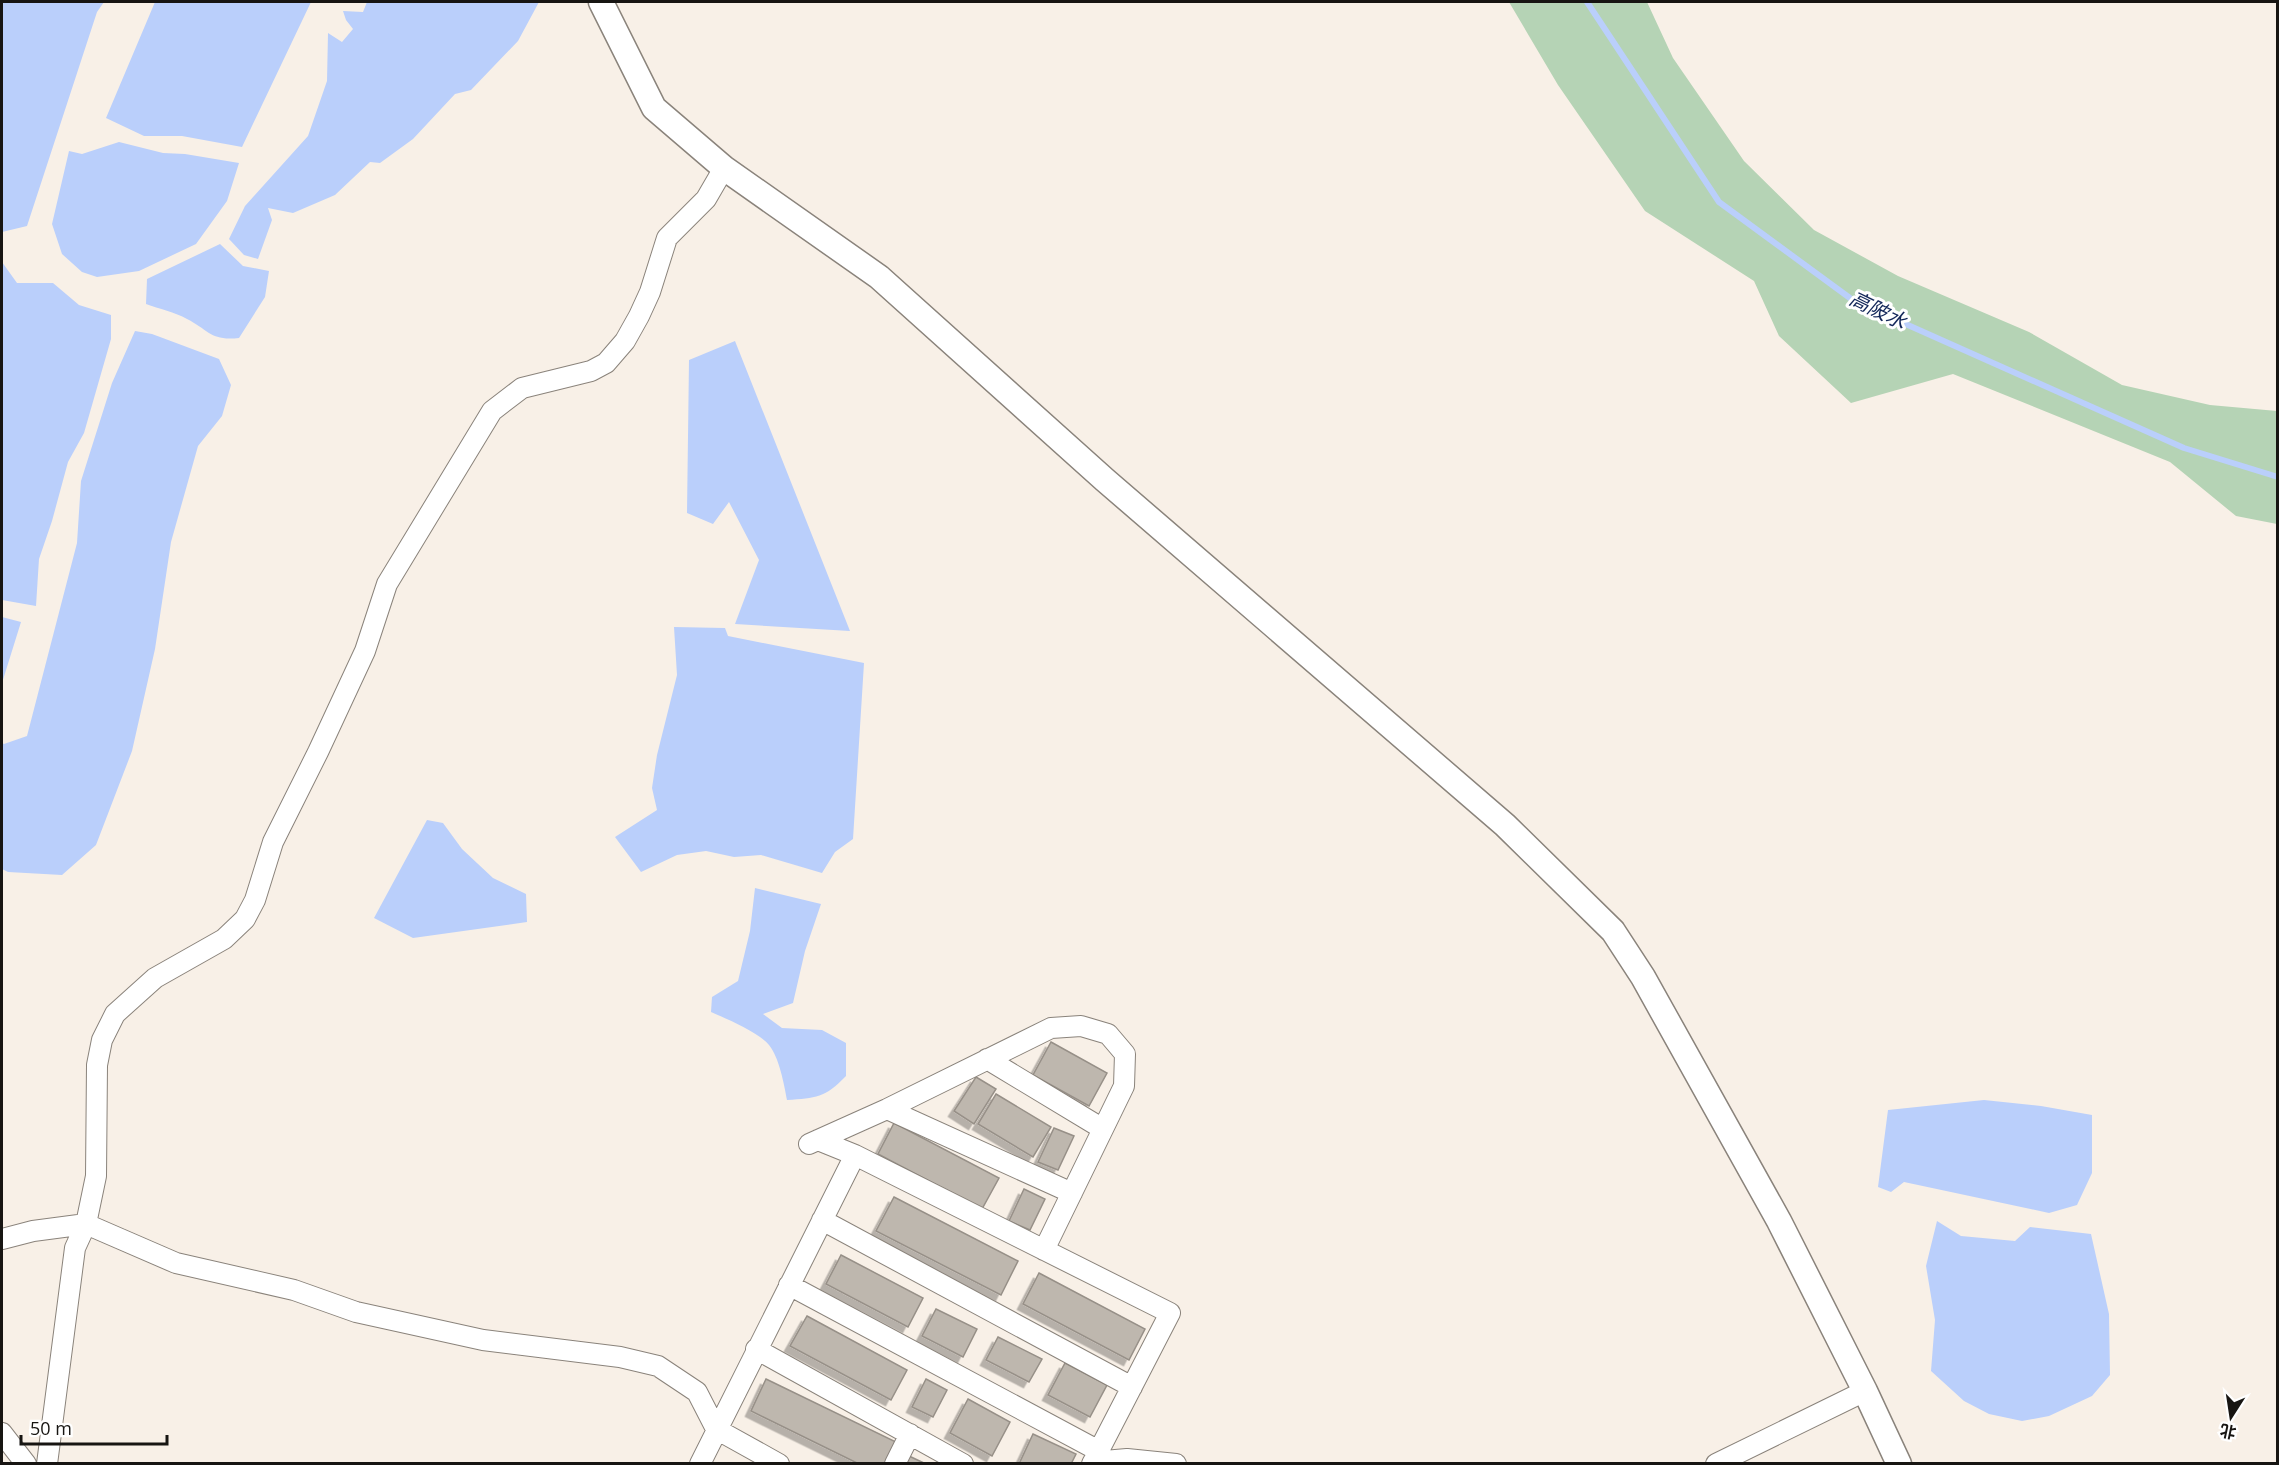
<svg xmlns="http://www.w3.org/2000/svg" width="2279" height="1465" font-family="'Open Sans','Noto Sans SC',sans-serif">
	<defs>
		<filter id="shadow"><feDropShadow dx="-5.5" dy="5.5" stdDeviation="0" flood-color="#0004"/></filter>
	</defs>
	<rect width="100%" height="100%" fill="#f8f0e7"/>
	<path fill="#b5d3b5" d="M1509 2H1647L1673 58 1744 161 1814 230 1898 276 2029 332 2122 385 2210 405 2277 411V524L2236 516 2170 462 1953 374 1851 403 1779 336 1754 281 1645 211 1558 85Z"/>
	<path fill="#bacffb" d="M2 2H104L97 12 27 226 2 232Z
		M155 2H311L242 147 182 136H144L106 118Z
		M367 2H539L518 41 471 90 455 94 413 139 380 163 370 162 335 195 293 213 268 208 272 220 258 259 244 255 229 239 245 206 308 136 327 81 328 33 342 42 353 29 346 20 343 11 363 12Z
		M119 142 163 153 185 154 239 163 227 201 196 244 139 271 97 277 82 272 62 254 52 224 69 151 82 154Z
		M220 244 243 266 269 271 265 297 239 338C210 341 209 330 187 319 175 312 159 309 146 304L147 279Z
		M2 262 17 283H53L79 305 111 315V339L84 433 68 462 52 521 39 559 36 606 2 600Z
		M135 331 152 334 219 359 231 385 222 416 198 446 171 542 155 649 132 751 96 845 62 875 8 872 2 869V743L4 744 27 736 77 543 81 481 112 383Z
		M735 341 850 631 735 624 759 560 729 502 713 524 687 513 689 360Z
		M2 617 21 622 2 683Z
		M674 627 725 628 728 636 864 663 853 839 835 852 822 873 761 855 734 857 706 851 677 855 641 872 615 837 657 810 652 788 657 755 677 675Z
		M427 820 443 823 462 849 493 878 526 894 527 922 413 938 374 918Z
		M755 888 821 904 805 951 793 1003 763 1014 782 1028 822 1030 846 1043V1076C825 1098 816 1098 787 1100 784 1084 779 1057 769 1045 760 1033 725 1018 711 1012L712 997 738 981 750 931Z
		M1984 1100 2041 1106 2092 1115V1173L2077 1205 2049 1213 1904 1182 1891 1192 1878 1187 1888 1110Z
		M1937 1221 1961 1236 2015 1241 2030 1227 2091 1234 2109 1314 2110 1375 2092 1396 2049 1416 2022 1421 1989 1414 1964 1401 1931 1371 1935 1320 1926 1266Z"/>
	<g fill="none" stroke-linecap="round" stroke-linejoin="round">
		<path stroke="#bacffb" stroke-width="6" d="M1587 2 1719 202 1854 301 2184 448 2278 477"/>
	</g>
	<path fill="#beb7ae" stroke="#979088" stroke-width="1.5" filter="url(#shadow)" d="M1051 1042 1107 1073 1089 1106 1033 1075Z
		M976 1077 996 1089 974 1124 954 1111Z
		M996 1094 1051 1127 1033 1157 978 1124Z
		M894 1123 999 1178 982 1209 878 1154Z
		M1054 1128 1074 1136 1058 1170 1038 1162Z
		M1024 1189 1045 1199 1030 1230 1009 1221Z
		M894 1197 1018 1261 1001 1295 876 1231Z
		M841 1255 923 1298 908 1327 826 1284Z
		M1039 1273 1145 1329 1129 1360 1023 1304Z
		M936 1309 977 1329 963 1357 922 1336Z
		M807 1316 907 1370 891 1400 790 1346Z
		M998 1337 1042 1359 1029 1382 986 1360Z
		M1065 1363 1107 1385 1090 1417 1048 1395Z
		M766 1379 896 1442 885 1464H859L751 1411Z
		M926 1379 947 1390 933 1417 912 1407Z
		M968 1399 1010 1422 992 1456 950 1433Z
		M1033 1434 1076 1454 1071 1464H1019Z
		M909 1456 926 1464H905Z"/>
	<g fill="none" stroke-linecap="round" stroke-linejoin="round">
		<g stroke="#8a837b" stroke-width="22">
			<path id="minor" d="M987 1059 1103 1129
				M887 1109 1072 1193
				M818 1140 855 1155 1170 1313 1093 1462
				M809 1144 887 1109 1051 1028 1081 1026 1108 1034 1125 1054 1124 1086 1044 1250
				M822 1220 1132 1387
				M2 1239 33 1231 86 1224 176 1263 294 1290 356 1312 483 1340 620 1357 658 1366 697 1392 716 1429 779 1464
				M789 1285 1099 1451
				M756 1349 963 1464
				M2 1433 26 1464
				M47 1464 75 1248 86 1224 96 1176 97 1065 102 1040 115 1014 155 978 224 939 245 919 255 900 273 842 318 752 365 651 387 584 492 411 522 388 591 371 606 363 625 341 639 316 650 292 667 238 706 199 724 168
				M700 1464 855 1155
				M895 1464 910 1434
				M1092 1464 1093 1462 1127 1459 1176 1464
				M1716 1464 1865 1391"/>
		</g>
		<g stroke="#8a837b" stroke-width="27">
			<path id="tertiary" d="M601 2 654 108 724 168 879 277 1105 480 1505 825 1613 931 1643 977 1779 1221 1865 1391 1899 1464"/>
		</g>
		<use href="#minor" stroke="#fff" stroke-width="20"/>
		<use href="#tertiary" stroke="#fff" stroke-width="24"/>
	</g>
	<g text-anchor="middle" stroke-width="6" stroke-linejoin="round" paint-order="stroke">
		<g font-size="20" font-style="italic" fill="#122659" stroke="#fff">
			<text transform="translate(1878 310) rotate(26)" y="7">高陂水</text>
		</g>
	</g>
	<rect width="2279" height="1465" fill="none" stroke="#171512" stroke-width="6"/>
	<g transform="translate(2231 1417) rotate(192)" stroke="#ffffff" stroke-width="4.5" paint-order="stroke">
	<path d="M0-4.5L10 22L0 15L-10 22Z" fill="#171512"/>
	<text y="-9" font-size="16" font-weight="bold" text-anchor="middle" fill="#171512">北</text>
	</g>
	<path d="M21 1435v9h146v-9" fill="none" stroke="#171512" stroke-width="3"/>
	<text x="30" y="1435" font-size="18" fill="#171512" stroke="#ffffff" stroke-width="4.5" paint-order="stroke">50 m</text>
</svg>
